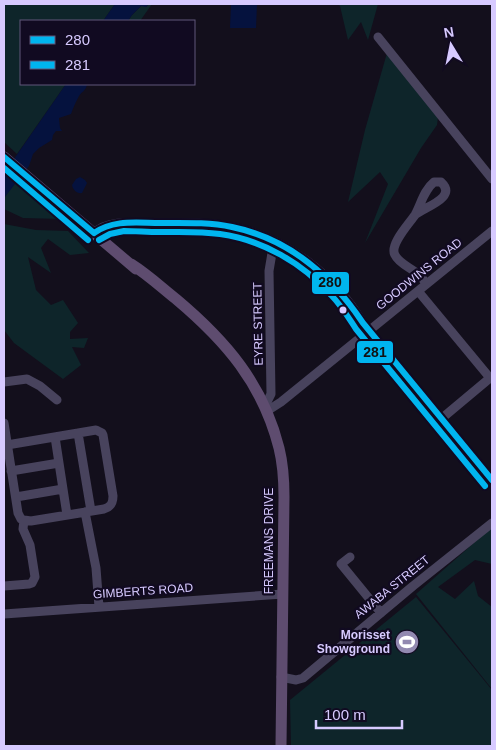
<svg xmlns="http://www.w3.org/2000/svg" width="496" height="750" font-family="Arial,sans-serif">
	<rect width="100%" height="100%" fill="#130f1c"/>
	<path fill="#0e252a" d="M4 4H115L103 21H21V84H66L17 154 4 142Z
		M149 4H152L140 21H128L132 15 142 5 146 7Z
		M338 4H378L368 40 361 22 348 40 340 6Z
		M387 53 438 117 437 125 421 148 365 243 388 184 380 172 348 202 365 130Z
		M17 180 22 182 64 219 23 218 4 209V198Z
		M4 224 36 230 68 231 89 253 70 255 48 239 41 248 51 273 28 257 36 290 51 305 63 300 78 323 70 332V339L88 338 84 348 72 347 81 365 63 379 14 343 4 330Z
		M492 527V564L475 560 438 587 455 599 474 581 478 596 492 607V689L416 594Z
		M416 597 492 690V746H291L290 700Z"/>
	<path fill="#05123e" d="M115 4H149L146 7 141 6 132 15 128 21H103Z
		M231 4H257L256 28H230Z
		M66 84H87C86 92 81 91 78 98 75 103 73 109 71 114L59 118 60 128 62 131H56L53 135 52 140 39 148 33 154 29 166 4 198V171L7 169Z
		M80 177 85 180 87 183 82 193C77 194 73 190 72 185L76 179Z"/>
	<g fill="none" stroke-linecap="round" stroke-linejoin="round">
		<path stroke="#05123e" stroke-width="2" d="M144 227 169 229 217 230 254 238 266 243 268 248
			M112 238 125 230 136 227"/>
		<path stroke="#48435d" stroke-width="9" d="M378 37 492 179
			M415 215C424 207 458 198 441 182H434C424 190 421 204 415 215 409 224 389 245 395 255 399 264 412 268 419 275 422 277 424 281 426 284
			M94 233C109 219 137 223 156 223 181 223 207 222 232 227 287 238 334 275 363 323
			M418 291 490 378 441 419
			M360 320 492 480
			M4 382 27 379 40 386 57 400
			M264 404 268 400 271 394 269 271 272 253 276 242
			M267 411 281 402 492 231
			M4 423 18 513 21 519 24 520
			M78 433 91 511
			M55 437 67 515
			M7 445 96 430 102 433 103 435 113 496C113 503 111 507 104 509L31 521 24 520
			M11 471 59 463
			M16 497 63 489
			M85 512 96 568 99 607
			M350 557 341 564 381 613
			M4 586 29 584 32 583 35 577 30 545 23 529 24 520
			M4 614 283 594
			M281 677 296 680 303 678 413 586 492 523"/>
		<path stroke="#5e4c6f" stroke-width="11" d="M4 157 136 269
			M131 264C147 274 161 287 176 299 226 341 263 384 279 448 283 464 284 481 284 497L281 746"/>
		<g stroke="#110a21" stroke-width="10">
			<path id="bus-1" d="M4 157 94 233
				M94 233C114 219 137 223 160 223 184 223 208 222 232 227 290 239 331 275 363 323L492 480"/>
		</g>
		<g stroke="#110a21" stroke-width="10">
			<path id="bus-2" d="M4 168 88 240
				M99 240 110 234 124 231C136 231 147 232 159 232 179 232 199 231 220 234 263 240 302 263 331 295 341 305 348 317 356 329L485 486"/>
		</g>
		<use href="#bus-1" stroke="#00b5ef" stroke-width="6"/>
		<use href="#bus-2" stroke="#00b5ef" stroke-width="6"/>
	</g>
	<defs>
		<g id="stadium-disc" transform="scale(1.25)"><circle r="9.5" fill="#9289b0" stroke="#110a21"/><path d="M0-5a6.5 5 0 1 0 0 10a6.5 5 0 1 0 0-10ZM-3.5-1.8h7v3.6h-7Z" fill="#fff"/></g>
	</defs>
	<g fill-rule="evenodd">
		<use href="#stadium-disc" x="407" y="642"/>
	</g>
	<circle fill="#d7caff" stroke="#110a21" stroke-width="2" cx="343" cy="310" r="4.5"/>
	<g text-anchor="middle" stroke-width="4.5" stroke-linejoin="round" paint-order="stroke">
		<g font-size="12" fill="#d7caff" stroke="#110a21">
			<text transform="translate(419 274) rotate(-39)" y="4">GOODWINS ROAD</text>
			<text transform="translate(258 324) rotate(-91)" y="4">EYRE STREET</text>
			<text transform="translate(269 541) rotate(-90)" y="4">FREEMANS DRIVE</text>
			<text transform="translate(392 587) rotate(-39)" y="4">AWABA STREET</text>
			<text transform="translate(143 591) rotate(-4)" y="4">GIMBERTS ROAD</text>
		</g>
		<g font-size="12" font-weight="bold" fill="#d7caff" stroke="#110a21" text-anchor="end">
			<text x="390" y="639">Morisset<tspan x="390" dy="14">Showground</tspan></text>
		</g>
	</g>
	<g stroke="#110a21" stroke-width="2">
		<rect x="311" y="271" width="39" height="24" rx="5" fill="#00b5ef"/>
		<rect x="356" y="340" width="38" height="24" rx="5" fill="#00b5ef"/>
	</g>
	<g font-size="14" text-anchor="middle" font-weight="bold" fill="#111">
		<text x="330" y="287">280</text>
		<text x="375" y="357">281</text>
	</g>
	<rect width="496" height="750" fill="none" stroke="#d7caff" stroke-width="10"/>
	<rect x="20" y="20" width="175" height="65" fill="#110a21" stroke="#60577a"/>
	<rect x="30" y="36" width="25" height="8" fill="#00b5ef" stroke="#60577a"/>
	<text x="65" y="45" font-size="15" fill="#d7caff">280</text>
	<rect x="30" y="61" width="25" height="8" fill="#00b5ef" stroke="#60577a"/>
	<text x="65" y="70" font-size="15" fill="#d7caff">281</text>
	<g transform="translate(451 45) rotate(350)" stroke="#110a21" stroke-width="4" paint-order="stroke">
	<path d="M0-4L9 19L0 12L-9 19Z" fill="#d7caff"/>
	<text y="-8" font-size="14" font-weight="bold" text-anchor="middle" fill="#d7caff">N</text>
	</g>
	<path d="M316 720v8h86v-8" fill="none" stroke="#d7caff" stroke-width="2.5"/>
	<text x="324" y="720" font-size="15" fill="#d7caff" stroke="#110a21" stroke-width="4" paint-order="stroke">100 m</text>
</svg>
